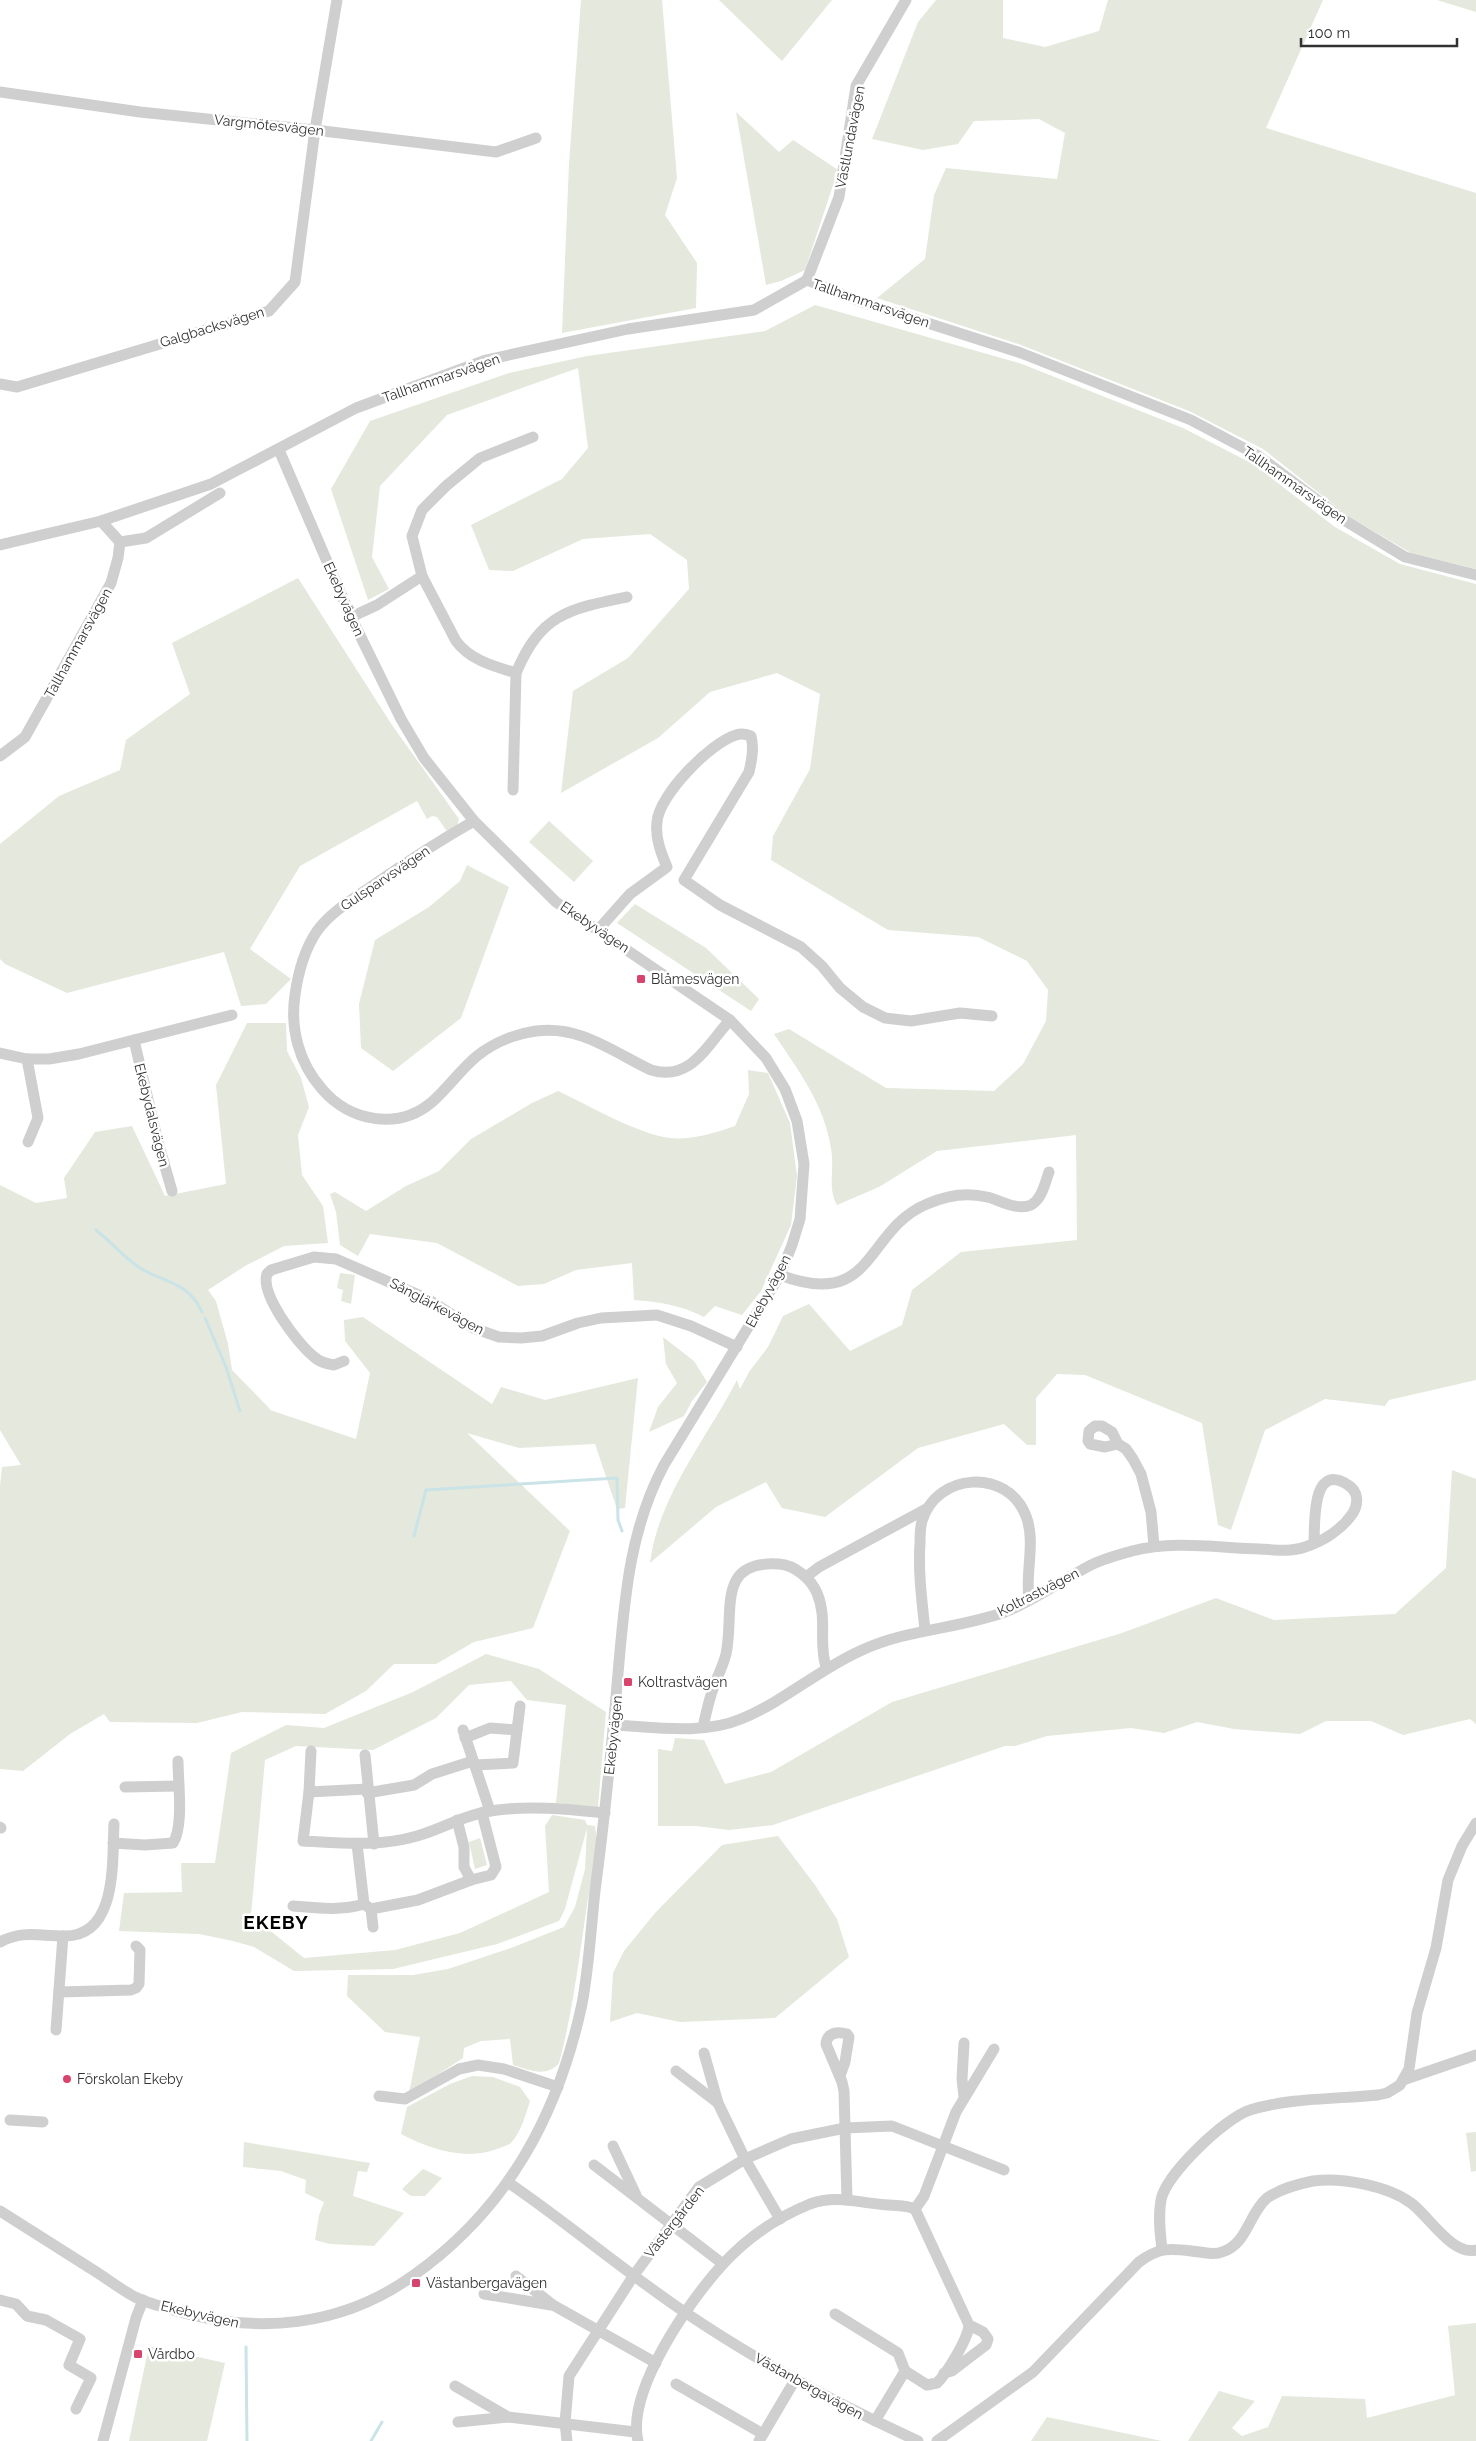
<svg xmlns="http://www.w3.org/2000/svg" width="1476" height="2441" viewBox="0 0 1476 2441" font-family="Raleway,sans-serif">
<rect width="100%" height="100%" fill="#fff"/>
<g fill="#e5e8dc">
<polygon points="581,0 662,0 677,178 665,215 697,263 696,308 562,333 569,164"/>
<polygon points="719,0 832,0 782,61"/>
<polygon points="936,0 1003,0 1003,38 1045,47 1099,31 1108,0 1323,0 1266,128 1476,193 1476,569 1411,553 1348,516 1263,449 1189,411 1021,345 877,298 925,259 934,195 946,168 1057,179 1065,133 1039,119 974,121 958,144 923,150 872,139 918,22"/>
<polygon points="1437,0 1476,0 1476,12"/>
<polygon points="736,112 779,152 793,140 838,170 805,270 781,281 766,285"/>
<path d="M815 305 1022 364 1183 428 1253 464 1335 527 1400 564 1476 584V1380L1389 1400 1385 1406 1325 1399 1265 1430 1231 1530 1218 1525 1202 1423 1085 1375 1057 1374 1036 1398V1445H1027L1004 1424 918 1448 825 1517 782 1508 766 1482 716 1507 650 1563C658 1497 707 1438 737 1380L740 1389 749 1372 768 1347 783 1316 809 1304 850 1351 902 1325 912 1290 961 1252 1077 1240 1076 1135 937 1151 879 1187 837 1205C827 1187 835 1168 831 1149 825 1105 798 1070 774 1034L789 1029 886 1088 994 1091 1023 1064 1046 1021 1048 990 1027 961 978 937 888 930 771 860 773 836 810 769 820 694 777 673 710 692 658 738 561 793 573 691 628 658 689 589 687 560 650 534 583 539 513 571 489 570 471 525 562 479 588 448 578 368 447 415 380 486 372 557 389 589 368 600 331 489 370 421 509 373 587 356 765 331Z"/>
<polygon points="298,578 392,725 459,819 457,826 450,831 446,830 437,817 432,816 427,819 417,801 300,866 250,949 291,979 266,1004 241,1006 224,952 67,993 5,964 0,959 0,844 59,796 120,770 126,740 190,694 172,643"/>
<polygon points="549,821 593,861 574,882 529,842"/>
<polygon points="467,865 509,887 461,1018 393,1071 361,1048 359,1004 375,940 429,907 460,881"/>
<polygon points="635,904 706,948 759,999 751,1011 617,923"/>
<polygon points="247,1023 286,1023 287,1051 301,1078 309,1107 298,1135 302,1175 323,1206 328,1243 284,1246 245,1266 208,1290 216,1301 228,1344 232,1370 271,1410 264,1408 356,1439 370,1373 345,1341 344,1320 363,1317 492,1404 501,1387 545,1400 638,1378 625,1508 617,1509 595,1444 519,1448 467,1433 570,1531 533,1628 474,1642 436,1664 394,1664 366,1691 325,1714 242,1712 197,1723 110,1722 104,1714 70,1734 23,1771 0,1769 0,1486 2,1467 21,1465 0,1430 0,1185 36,1203 67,1198 64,1178 95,1132 132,1126 165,1196 226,1184 216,1085"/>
<path d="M748 1070 768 1073 790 1123 797 1176 791 1225 761 1291 742 1315 715 1306 704 1317C681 1305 659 1302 634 1300L632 1263 576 1270 544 1284 518 1286 437 1243 370 1234 358 1256 340 1245 336 1212 330 1194 335 1192 366 1211 406 1186 439 1171 471 1139 532 1103 558 1091C588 1105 639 1135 671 1138 689 1141 718 1132 735 1126L749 1094Z"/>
<polygon points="340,1273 355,1275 351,1304 341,1301 343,1290 337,1288"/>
<polygon points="663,1337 694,1361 707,1382 692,1401 684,1416 649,1432 658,1407 677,1383 666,1364"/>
<polygon points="1452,1470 1476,1479 1476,1724 1470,1719 1403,1735 1371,1721 1326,1721 1300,1734 1234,1729 1197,1722 1164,1733 1131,1728 1047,1736 1015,1746 1005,1746 773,1825 729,1830 696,1826 658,1826 658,1749 672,1751 675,1738 704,1740 725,1784 771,1772 892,1702 1122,1633 1216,1598 1274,1620 1395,1614 1446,1568"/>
<path d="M486 1654 539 1669 606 1712 598 1807 556 1803 566 1705 527 1700 511 1681 469 1685 436 1718 373 1750 296 1746 265 1760 251 1915 304 1958 395 1950 460 1933 549 1892 545 1826 552 1815 585 1820 587 1825 595 1826C599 1851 591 1880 587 1905 579 1958 573 2011 559 2063 547 2078 529 2070 513 2065L510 2039 481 2041 464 2048 463 2058 409 2093 420 2037 385 2032 347 1996 348 1975H413L448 1969 511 1948 564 1927 575 1907 585 1869 587 1828 565 1909 559 1921 497 1944 393 1969 294 1971 254 1947 233 1941 199 1934 119 1931 124 1893 182 1892 181 1863H215L231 1753 286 1725 324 1728 413 1692Z"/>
<polygon points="778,1836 815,1885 837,1919 849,1957 775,2018 680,2022 637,2013 610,2022 613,1973 624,1951 655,1913 722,1845"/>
<polygon points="480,1838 487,1865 475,1869 469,1842"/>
<path d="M472 2076 493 2077 520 2087 530 2101C526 2114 521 2132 511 2143 508 2146 501 2147 497 2149 465 2161 430 2149 401 2134L407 2107 450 2084Z"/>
<polygon points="1476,2132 1476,2171 1471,2172 1466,2133"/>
<polygon points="244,2142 370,2163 367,2172 358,2171 353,2196 404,2213 374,2246 330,2244 315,2240 319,2215 324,2202 305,2193 306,2180 281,2171 243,2167"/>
<polygon points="423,2169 442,2178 425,2196 411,2196 402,2189"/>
<polygon points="1476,2323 1476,2441 1188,2441 1219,2391 1255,2401 1232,2428 1242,2436 1268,2427 1282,2396 1365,2399 1367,2418 1455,2395 1448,2326"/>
<polygon points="149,2346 225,2363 207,2441 129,2441"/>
<polygon points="1047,2417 1162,2441 1031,2441"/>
</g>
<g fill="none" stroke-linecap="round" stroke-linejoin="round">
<g stroke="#cae3e7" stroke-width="3">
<path d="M96 1230C111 1242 125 1258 140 1268 164 1283 188 1281 202 1312"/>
<polyline points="205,1318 226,1367 240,1411"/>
<polyline points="414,1536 426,1490 617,1478 618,1520 622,1531"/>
<polyline points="246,2347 247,2441"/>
<polyline points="371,2441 382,2422"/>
</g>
<g stroke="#cfcfcf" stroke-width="11">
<polyline points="0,92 140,112 315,130 496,152 536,138"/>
<polyline points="807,280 859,301 1021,353 1191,420 1257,455 1344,520 1405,557 1476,575"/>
<polyline points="807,280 839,197 856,86 906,0"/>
<polyline points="0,384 17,387 269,311 295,282 315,130 337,0"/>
<polyline points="120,542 146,538 220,493"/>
<polyline points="0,545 101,521 211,484 356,408 486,360 628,329 754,310 807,280"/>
<path d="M422 576 456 641C470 660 493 666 516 673 541 614 568 609 627 597"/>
<polyline points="351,617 377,605 422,576 412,536 422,510 446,486 480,458 533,437"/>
<polyline points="0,756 25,737 111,583 118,558 120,542 101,521"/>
<polyline points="513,790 516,673"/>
<path d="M474 821C439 841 405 863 372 886 353 899 331 912 317 931 305 949 298 973 295 995 290 1029 299 1063 322 1089 349 1121 398 1131 432 1102 448 1088 461 1069 477 1056 493 1043 515 1034 536 1031 580 1025 613 1052 651 1070 691 1082 707 1045 730 1020"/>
<path d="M598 930 630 894 667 867C661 853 655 838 657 822 659 795 710 743 736 735 741 733 746 734 751 736 754 748 752 759 749 772L684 880 720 905 801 947 822 966 840 988 863 1007 885 1018 911 1021 960 1013 992 1016"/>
<polyline points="134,1040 158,1142 172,1191"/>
<polyline points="0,1053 27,1059 49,1059 79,1054 232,1015"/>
<polyline points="27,1059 38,1118 28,1142"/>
<path d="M780 1275C876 1311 864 1230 927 1204 945 1196 967 1192 987 1197 1000 1200 1017 1211 1031 1205 1042 1199 1045 1183 1049 1172"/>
<path d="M344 1361 334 1365C327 1364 318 1361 313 1356 297 1343 260 1294 267 1274L271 1270 314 1257 336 1259 428 1299 473 1328 499 1337 521 1338 542 1336 578 1323 601 1318 657 1315 691 1326 737 1347"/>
<polyline points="1118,1444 1105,1447 1090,1444 1088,1441 1089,1431 1095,1426 1102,1426 1112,1432 1118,1444 1126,1449 1133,1459 1141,1474 1151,1512 1154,1546"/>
<polyline points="806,1577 819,1567 926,1509"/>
<path d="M925 1630C922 1601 918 1573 920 1543 920 1536 920 1528 922 1521 936 1473 1007 1467 1026 1516 1036 1542 1025 1573 1029 1599"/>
<path d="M614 1725C654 1727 703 1735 741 1719 783 1702 818 1670 860 1651 906 1629 958 1629 1005 1612 1035 1600 1061 1581 1089 1566 1102 1559 1118 1555 1132 1551 1174 1540 1218 1548 1260 1549 1274 1550 1291 1552 1305 1547 1324 1541 1342 1529 1353 1513 1359 1503 1358 1491 1348 1485 1311 1461 1315 1524 1314 1543"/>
<path d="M703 1727C706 1713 709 1699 714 1686 718 1675 723 1666 726 1654 735 1612 715 1560 779 1564 795 1565 811 1579 817 1593 828 1619 818 1642 826 1667"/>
<polyline points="463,1730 490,1811"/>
<polyline points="465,1738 490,1728 517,1730"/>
<path d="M311 1751 309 1792 303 1841C342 1843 380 1847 417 1836 442 1829 464 1815 490 1811 528 1805 567 1809 605 1813"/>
<polyline points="365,1755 374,1844"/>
<polyline points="475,1765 513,1763 520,1706"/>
<polyline points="125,1787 178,1786"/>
<polyline points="309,1792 367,1789"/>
<polyline points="367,1793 414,1785 432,1774 473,1761"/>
<polyline points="457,1820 464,1847 464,1867 471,1880 491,1875 496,1867 482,1813"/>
<polyline points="0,1827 1,1828"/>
<path d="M113 1843 145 1845 173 1843C184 1826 178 1782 178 1761"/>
<polyline points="357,1844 364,1904 371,1909 373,1927"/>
<path d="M293 1906C317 1908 341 1911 364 1904"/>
<polyline points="371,1909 418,1900 471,1880"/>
<path d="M0 1942C23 1930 39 1936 64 1936 118 1937 112 1861 114 1824"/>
<polyline points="59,1992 131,1990 136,1988 139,1984 140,1950 136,1946"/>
<polyline points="56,2030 63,1936"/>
<polyline points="704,2053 718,2103"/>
<polyline points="676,2071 718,2103 745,2159 780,2219"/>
<path d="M840 2076 845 2062 849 2037 847 2034C837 2031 827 2033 826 2044L842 2082 844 2091 847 2200"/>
<polyline points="1403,2080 1476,2055"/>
<polyline points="379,2096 405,2099 459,2069 478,2065 504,2069 558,2087"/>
<polyline points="964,2097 962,2079 964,2043"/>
<polyline points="10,2120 43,2122"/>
<polyline points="613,2146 636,2195"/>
<polyline points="594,2165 723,2264"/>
<path d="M509 2183C569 2224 625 2272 686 2313 760 2363 837 2404 918 2441"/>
<path d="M0 2211C30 2230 60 2249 90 2268 105 2277 120 2289 135 2297 147 2303 160 2306 173 2310 257 2335 342 2327 414 2275 508 2208 558 2115 582 2004 589 1967 591 1928 595 1891 604 1823 611 1754 617 1685 624 1609 627 1534 664 1465L780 1275 792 1245 800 1219 804 1164 797 1121 785 1089 766 1058 730 1020 556 902 474 821 424 758 401 719 351 617 279 450"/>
<path d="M1162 2249C1160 2233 1158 2216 1161 2200 1166 2174 1225 2118 1250 2110 1288 2098 1337 2099 1378 2095L1387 2093 1400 2085 1409 2069 1417 2013 1436 1948 1448 1880 1462 1846 1476 1823"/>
<polyline points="516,2276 553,2305 656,2363"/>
<polyline points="484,2294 551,2305"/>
<polyline points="0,2300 16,2304 27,2316 46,2320 80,2339 69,2365 91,2378 76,2409"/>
<polyline points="835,2314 898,2353 905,2371 875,2421"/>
<path d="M905 2371 927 2385 937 2383C947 2373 968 2339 969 2325"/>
<polyline points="944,2373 952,2371 986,2345 988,2339 983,2332 969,2325 915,2209 924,2196 956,2112 994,2049"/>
<polyline points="676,2384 763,2434"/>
<polyline points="455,2386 508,2417 635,2432"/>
<polyline points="458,2422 508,2417"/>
<polyline points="103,2441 136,2318 143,2300"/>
<polyline points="567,2441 565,2423 569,2376 634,2275 699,2187 745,2159 791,2139 845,2128 892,2126 1004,2170"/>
<path d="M638 2441C626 2391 690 2300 723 2264 747 2238 778 2217 810 2204 837 2194 863 2204 889 2205 899 2206 906 2205 915 2209"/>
<polyline points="759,2441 795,2380"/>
<path d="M937 2441 1033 2372 1139 2262C1162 2245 1173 2249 1200 2252 1207 2253 1215 2255 1222 2252 1247 2245 1249 2213 1267 2198 1280 2189 1298 2184 1313 2181 1342 2177 1388 2186 1411 2203 1428 2215 1452 2256 1476 2250"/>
</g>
</g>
<g fill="#d9446f" stroke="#fff" stroke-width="2">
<rect x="636" y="974" width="10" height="10" rx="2.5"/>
<rect x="623" y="1677" width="10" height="10" rx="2.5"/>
<circle cx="67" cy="2079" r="5"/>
<rect x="411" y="2278" width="10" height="10" rx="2.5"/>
<rect x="133" y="2349" width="10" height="10" rx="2.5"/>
</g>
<g text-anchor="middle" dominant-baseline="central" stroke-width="5" stroke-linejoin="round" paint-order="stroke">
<g font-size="14" fill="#323232" stroke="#fff">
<text transform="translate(269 125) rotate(6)">Vargmötesvägen</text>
<text transform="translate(850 137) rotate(-79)">Västlundavägen</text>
<text transform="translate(871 303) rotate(19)">Tallhammarsvägen</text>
<text transform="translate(212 327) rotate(-17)">Galgbacksvägen</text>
<text transform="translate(441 378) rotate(-19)">Tallhammarsvägen</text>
<text transform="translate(1295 485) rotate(35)">Tallhammarsvägen</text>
<text transform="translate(344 599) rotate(66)">Ekebyvägen</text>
<text transform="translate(78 643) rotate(-61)">Tallhammarsvägen</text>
<text transform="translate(385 878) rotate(-34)">Gulsparvsvägen</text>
<text transform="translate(595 927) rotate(34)">Ekebyvägen</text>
<text transform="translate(152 1115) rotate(76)">Ekebydalsvägen</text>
<text transform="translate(768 1291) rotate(-62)">Ekebyvägen</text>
<text transform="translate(437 1306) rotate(28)">Sånglärkevägen</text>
<text transform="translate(1038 1592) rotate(-27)">Koltrastvägen</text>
<text transform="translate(613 1735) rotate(-84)">Ekebyvägen</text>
<text transform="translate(674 2222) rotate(-52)">Västergården</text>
<text transform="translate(200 2314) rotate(13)">Ekebyvägen</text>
<text transform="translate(809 2386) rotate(29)">Västanbergavägen</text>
</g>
<g font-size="14" fill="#323232" stroke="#fff" text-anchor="start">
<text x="651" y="979">Blåmesvägen</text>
<text x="638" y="1682">Koltrastvägen</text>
<text x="77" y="2079">Förskolan Ekeby</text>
<text x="426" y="2283">Västanbergavägen</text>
<text x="148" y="2354">Vårdbo</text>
</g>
<g font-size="19" font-weight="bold" letter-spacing="1" fill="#000" stroke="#fff">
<text x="276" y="1922">EKEBY</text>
</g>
</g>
<path d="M1301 38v8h156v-8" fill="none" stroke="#323232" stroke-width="2.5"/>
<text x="1308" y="38" font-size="15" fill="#323232" stroke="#ffffff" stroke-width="4" paint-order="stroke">100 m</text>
</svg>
